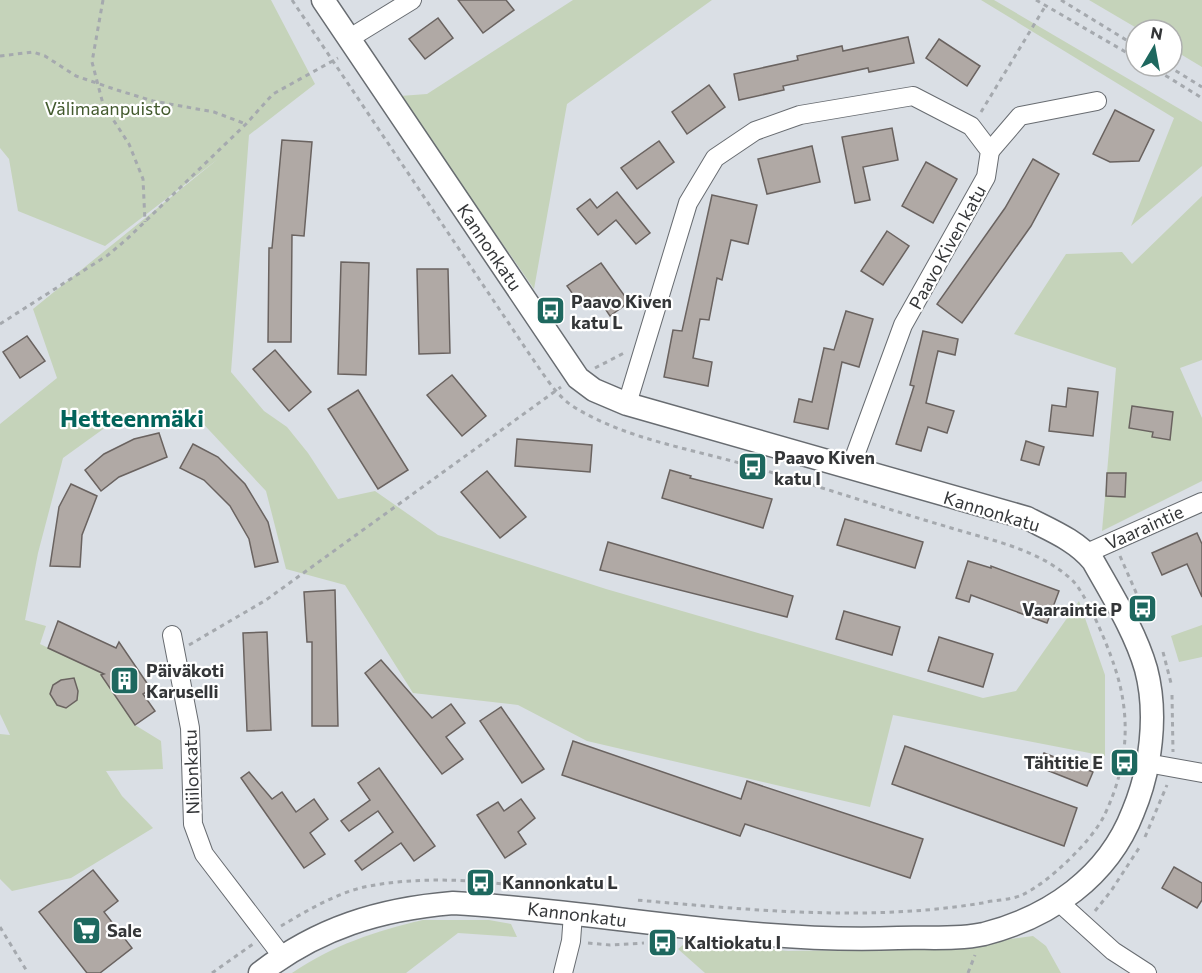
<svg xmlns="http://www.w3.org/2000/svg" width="1202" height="973" viewBox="0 0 1202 973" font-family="Commissioner,sans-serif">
<rect width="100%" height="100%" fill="#dadfe5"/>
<g fill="#c5d3ba">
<polygon points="0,0 271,0 315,84 249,135 231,372 264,411 287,427 308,453 338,499 375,491 438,535 606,589 983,698 1016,691 1079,601 1105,675 1105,756 893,715 870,807 587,741 518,705 413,693 345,585 286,569 266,491 195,415 124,414 63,458 38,553 25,620 46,626 40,644 100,672 135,725 161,741 163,769 106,771 122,796 153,828 71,878 12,891 0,879 0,734 10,735 0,714 0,424 57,378 33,309 218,159 105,246 18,211 9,159 0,148"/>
<polygon points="573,0 712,0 567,104 534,289 400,96 427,94"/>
<polygon points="981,0 994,0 1202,122 1202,166 1131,226 1174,118"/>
<polygon points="1089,0 1202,0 1202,67 1172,49 1172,30 1140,30"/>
<polygon points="1202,196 1202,360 1180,368 1202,418 1202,481 1102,531 1116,368 1014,334 1066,254 1122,252 1132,264"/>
<polygon points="1202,625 1202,657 1179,662 1171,636"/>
<path d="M423 920H489L511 924 517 937 458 933 406 973H292C333 945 376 931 423 920Z"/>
<polygon points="1033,936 1046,946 1061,973 705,973 678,949 688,941 788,951 977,948 994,941"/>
</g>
<g fill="#b0a9a5" stroke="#6a6360" stroke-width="1.5">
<polygon points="458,0 506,0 514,10 483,33"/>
<polygon points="438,18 453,38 425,59 409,39"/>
<polygon points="908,37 914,63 869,72 868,68 783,86 784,90 739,100 734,74 798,60 797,56 842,46 843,51"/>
<polygon points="939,39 980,66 967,86 926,58"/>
<polygon points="709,85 725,107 687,134 672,112"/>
<polygon points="1115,110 1154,130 1139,161 1110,162 1093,154"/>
<polygon points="892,128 898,160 863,167 870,200 855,203 842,137"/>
<polygon points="282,140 312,142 304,236 292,235 291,342 268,342 269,248 272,248"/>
<polygon points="659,141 674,162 637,189 621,168"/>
<polygon points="812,146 820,182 767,194 758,159"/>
<polygon points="1033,159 1059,174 1031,226 962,323 937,304 1005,208"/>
<polygon points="926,162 957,179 933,223 902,206"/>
<polygon points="617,192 650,233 636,244 616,220 598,235 577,209 590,199 597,208"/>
<polygon points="712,195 757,205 748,244 731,240 722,280 717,278 709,320 700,319 693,358 712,362 708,386 664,377 673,330 682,331"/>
<polygon points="887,231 909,246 883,285 861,271"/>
<polygon points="341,262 369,263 366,375 338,374"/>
<polygon points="601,263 629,302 610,316 598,298 583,308 567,286"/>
<polygon points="417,269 448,269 450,353 419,354"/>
<polygon points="846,311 873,319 859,367 842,362 828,429 794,422 799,399 812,402 824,348 834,350"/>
<polygon points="923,331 958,339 955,355 938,351 926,403 954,411 947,433 928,427 921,451 896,444 914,386 910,385"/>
<polygon points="27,336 45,361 20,378 3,352"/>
<polygon points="275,350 311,392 289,411 253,369"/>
<polygon points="452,375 486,416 462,436 427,395"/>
<polygon points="1068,388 1098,392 1093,436 1049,431 1052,405 1066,407"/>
<polygon points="358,390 408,470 378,489 328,409"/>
<polygon points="1132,406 1173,412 1170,440 1152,437 1153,432 1129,428"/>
<polygon points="159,433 167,457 119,477 101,491 85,470 104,454 134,439"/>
<polygon points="517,439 592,445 590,472 515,466"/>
<polygon points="1026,441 1044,447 1039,465 1021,460"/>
<polygon points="193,444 218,457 245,484 268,522 278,562 255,567 249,539 230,506 204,480 180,468"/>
<polygon points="670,470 691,476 690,478 772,499 763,528 662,498"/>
<polygon points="487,471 526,517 500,538 461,492"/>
<polygon points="1107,473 1126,473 1125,497 1106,496"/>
<polygon points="71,484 97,496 82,535 80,567 50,566 59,507"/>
<polygon points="845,519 923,542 915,568 837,545"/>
<polygon points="1197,533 1202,544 1202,597 1187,564 1162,575 1152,553"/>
<polygon points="608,542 793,596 787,617 600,570"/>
<polygon points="968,561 991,568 991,566 1059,591 1047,623 971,595 969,602 956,598"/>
<polygon points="335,590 338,726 312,726 312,642 307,642 304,592"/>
<polygon points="844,611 900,627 892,655 836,639"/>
<polygon points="58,621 116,648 119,642 151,689 143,694 155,711 135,725 101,675 104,674 48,648"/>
<polygon points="267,632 271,730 247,731 243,633"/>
<polygon points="939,637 993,654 983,687 928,671"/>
<polygon points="381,660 432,718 451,704 465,723 446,737 463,759 442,774 365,673"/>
<polygon points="74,678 78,691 77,700 66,708 57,705 50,694 53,685 61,680"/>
<polygon points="501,707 544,769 522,783 480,721"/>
<polygon points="573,741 741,799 747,781 923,839 910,878 745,824 740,836 562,775"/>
<polygon points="905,746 1077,808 1064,846 892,784"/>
<polygon points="1044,753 1093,772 1087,786 1039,767"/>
<polygon points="379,768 435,846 414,861 401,843 362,870 355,861 393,832 378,811 349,831 341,821 370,800 358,783"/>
<polygon points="249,772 272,799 282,792 296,812 314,799 328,819 310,833 325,854 304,868 241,778"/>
<polygon points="521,799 535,818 518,832 526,844 505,858 477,815 498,802 504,811"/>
<polygon points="1174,867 1202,883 1202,900 1197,908 1162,888"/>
<polygon points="93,870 118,901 104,912 132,948 100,973 87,973 39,912"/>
</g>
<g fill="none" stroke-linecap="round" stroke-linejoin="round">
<defs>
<g id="minor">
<polyline points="350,38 412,0"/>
<polyline points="990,151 1020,116 1097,101"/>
<polyline points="627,404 688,203 715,158 755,131 800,115 913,96 971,126 990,151 986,177 903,325 850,469"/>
<polyline points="1087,553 1202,502"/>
<polyline points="172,635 190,728 193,824 204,854 282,956"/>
<polyline points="1147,763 1202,773"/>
<polyline points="1060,903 1113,951 1147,973"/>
<polyline points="563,973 571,941 573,914"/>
</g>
<path id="tertiary" d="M260 973C318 928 380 909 453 903 602 911 749 944 898 938 925 937 958 940 984 934 1050 917 1108 877 1133 812 1151 769 1158 714 1146 669 1135 631 1112 595 1093 561 1076 540 1050 530 1027 518L627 404 594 390 578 378 323 0"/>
</defs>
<use href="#minor" stroke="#686c71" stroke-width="20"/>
<use href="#tertiary" stroke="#686c71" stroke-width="25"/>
<g stroke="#a5a9ae" stroke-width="3" stroke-dasharray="4.5 4.5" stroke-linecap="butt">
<polyline points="103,0 92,62 103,104 129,144 143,179 145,222"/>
<path d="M292 0 530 355C543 373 555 395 574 407 627 440 694 449 753 467 819 486 883 508 948 527 990 540 1039 549 1072 580 1086 593 1108 646 1114 665 1132 717 1128 766 1104 816 1091 842 1048 883 1022 895 1011 900 994 900 982 903 869 922 750 910 636 900"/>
<polyline points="1036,0 1136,58"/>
<polyline points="1061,0 1136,46"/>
<polyline points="0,56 33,52 45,56 76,76 117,90 153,101 214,112 246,124"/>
<polyline points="1150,66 1202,98"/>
<polyline points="1168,66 1202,87"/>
<polyline points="981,112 1046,5"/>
<polyline points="0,324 108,255 127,239 246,124 273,94 338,58"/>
<polyline points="595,368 624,353"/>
<polyline points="1120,556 1138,597"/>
<polyline points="189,645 266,600 561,387"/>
<polyline points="1163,652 1171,683"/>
<polyline points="1172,695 1173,752"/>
<polyline points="1145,837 1167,785"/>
<polyline points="1095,911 1111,891 1141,845"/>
<path d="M281 926C308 910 338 892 369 886 429 875 490 881 549 890"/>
<polyline points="0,927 28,973"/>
<polyline points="588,943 610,945 644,943"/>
<polyline points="212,973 253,944"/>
<polyline points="968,973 975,955"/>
</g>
<use href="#minor" stroke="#fff" stroke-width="18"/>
<use href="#tertiary" stroke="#fff" stroke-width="22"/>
</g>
<defs>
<symbol id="bus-square" viewBox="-11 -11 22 22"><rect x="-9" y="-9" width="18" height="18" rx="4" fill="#1e685f" stroke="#fff"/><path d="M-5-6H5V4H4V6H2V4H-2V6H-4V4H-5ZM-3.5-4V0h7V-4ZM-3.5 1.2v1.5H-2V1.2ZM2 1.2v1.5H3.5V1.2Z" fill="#fff"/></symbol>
<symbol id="building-square" viewBox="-11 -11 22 22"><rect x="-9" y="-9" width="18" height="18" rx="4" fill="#1e685f" stroke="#fff"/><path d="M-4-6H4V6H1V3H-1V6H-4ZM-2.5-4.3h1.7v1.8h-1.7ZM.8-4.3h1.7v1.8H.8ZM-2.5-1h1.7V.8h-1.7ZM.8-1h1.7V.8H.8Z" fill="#fff"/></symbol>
<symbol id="supermarket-square" viewBox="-11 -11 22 22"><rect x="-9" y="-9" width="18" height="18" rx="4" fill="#1e685f" stroke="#fff"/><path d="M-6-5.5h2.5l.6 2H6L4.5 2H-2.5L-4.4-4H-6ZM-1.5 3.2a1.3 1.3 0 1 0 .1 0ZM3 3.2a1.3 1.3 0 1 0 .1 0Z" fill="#fff"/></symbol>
</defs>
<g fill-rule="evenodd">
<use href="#bus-square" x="534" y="294" width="33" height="33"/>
<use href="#bus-square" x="736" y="450" width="33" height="33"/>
<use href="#bus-square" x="1126" y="592" width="33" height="33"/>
<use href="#building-square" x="108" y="664" width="33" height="33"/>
<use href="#bus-square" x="1108" y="746" width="33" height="33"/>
<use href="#bus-square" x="464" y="866" width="33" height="33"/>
<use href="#supermarket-square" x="70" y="914" width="33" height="33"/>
<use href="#bus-square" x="646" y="926" width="33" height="33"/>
</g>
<g text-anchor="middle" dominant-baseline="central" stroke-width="4.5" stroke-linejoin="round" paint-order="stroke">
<g font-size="18" fill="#435a2e" stroke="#fff">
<text x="108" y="108">Välimaanpuisto</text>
</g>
<g font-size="18" fill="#343638" stroke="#fff">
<text transform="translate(490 247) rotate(56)">Kannonkatu</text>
<text transform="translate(947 247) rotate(-61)">Paavo Kiven katu</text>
<text transform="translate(992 511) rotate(17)">Kannonkatu</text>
<text transform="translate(1144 527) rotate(-24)">Vaaraintie</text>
<text transform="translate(191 772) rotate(-92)">Niilonkatu</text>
<text transform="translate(577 914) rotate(7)">Kannonkatu</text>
</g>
<g font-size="18" font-weight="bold" fill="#343638" stroke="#fff" text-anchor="start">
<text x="571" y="301">Paavo Kiven<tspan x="571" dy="21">katu L</tspan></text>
<text x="774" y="457">Paavo Kiven<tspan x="774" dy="21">katu I</tspan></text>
<text x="1122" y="609" text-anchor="end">Vaaraintie P</text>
<text x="146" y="670">Päiväkoti<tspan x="146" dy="21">Karuselli</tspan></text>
<text x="1103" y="762" text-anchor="end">Tähtitie E</text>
<text x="502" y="882">Kannonkatu L</text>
<text x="107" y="930">Sale</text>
<text x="684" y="942">Kaltiokatu I</text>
</g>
<g font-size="24" font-weight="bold" fill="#02645b" stroke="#fff">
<text x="132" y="417">Hetteenmäki</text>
</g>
</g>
<g transform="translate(1154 48) rotate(10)"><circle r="28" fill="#ffffff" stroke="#aeafaf" stroke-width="1.5"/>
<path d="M0-4.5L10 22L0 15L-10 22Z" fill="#1e685f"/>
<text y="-9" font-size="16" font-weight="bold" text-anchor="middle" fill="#343638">N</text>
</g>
</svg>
